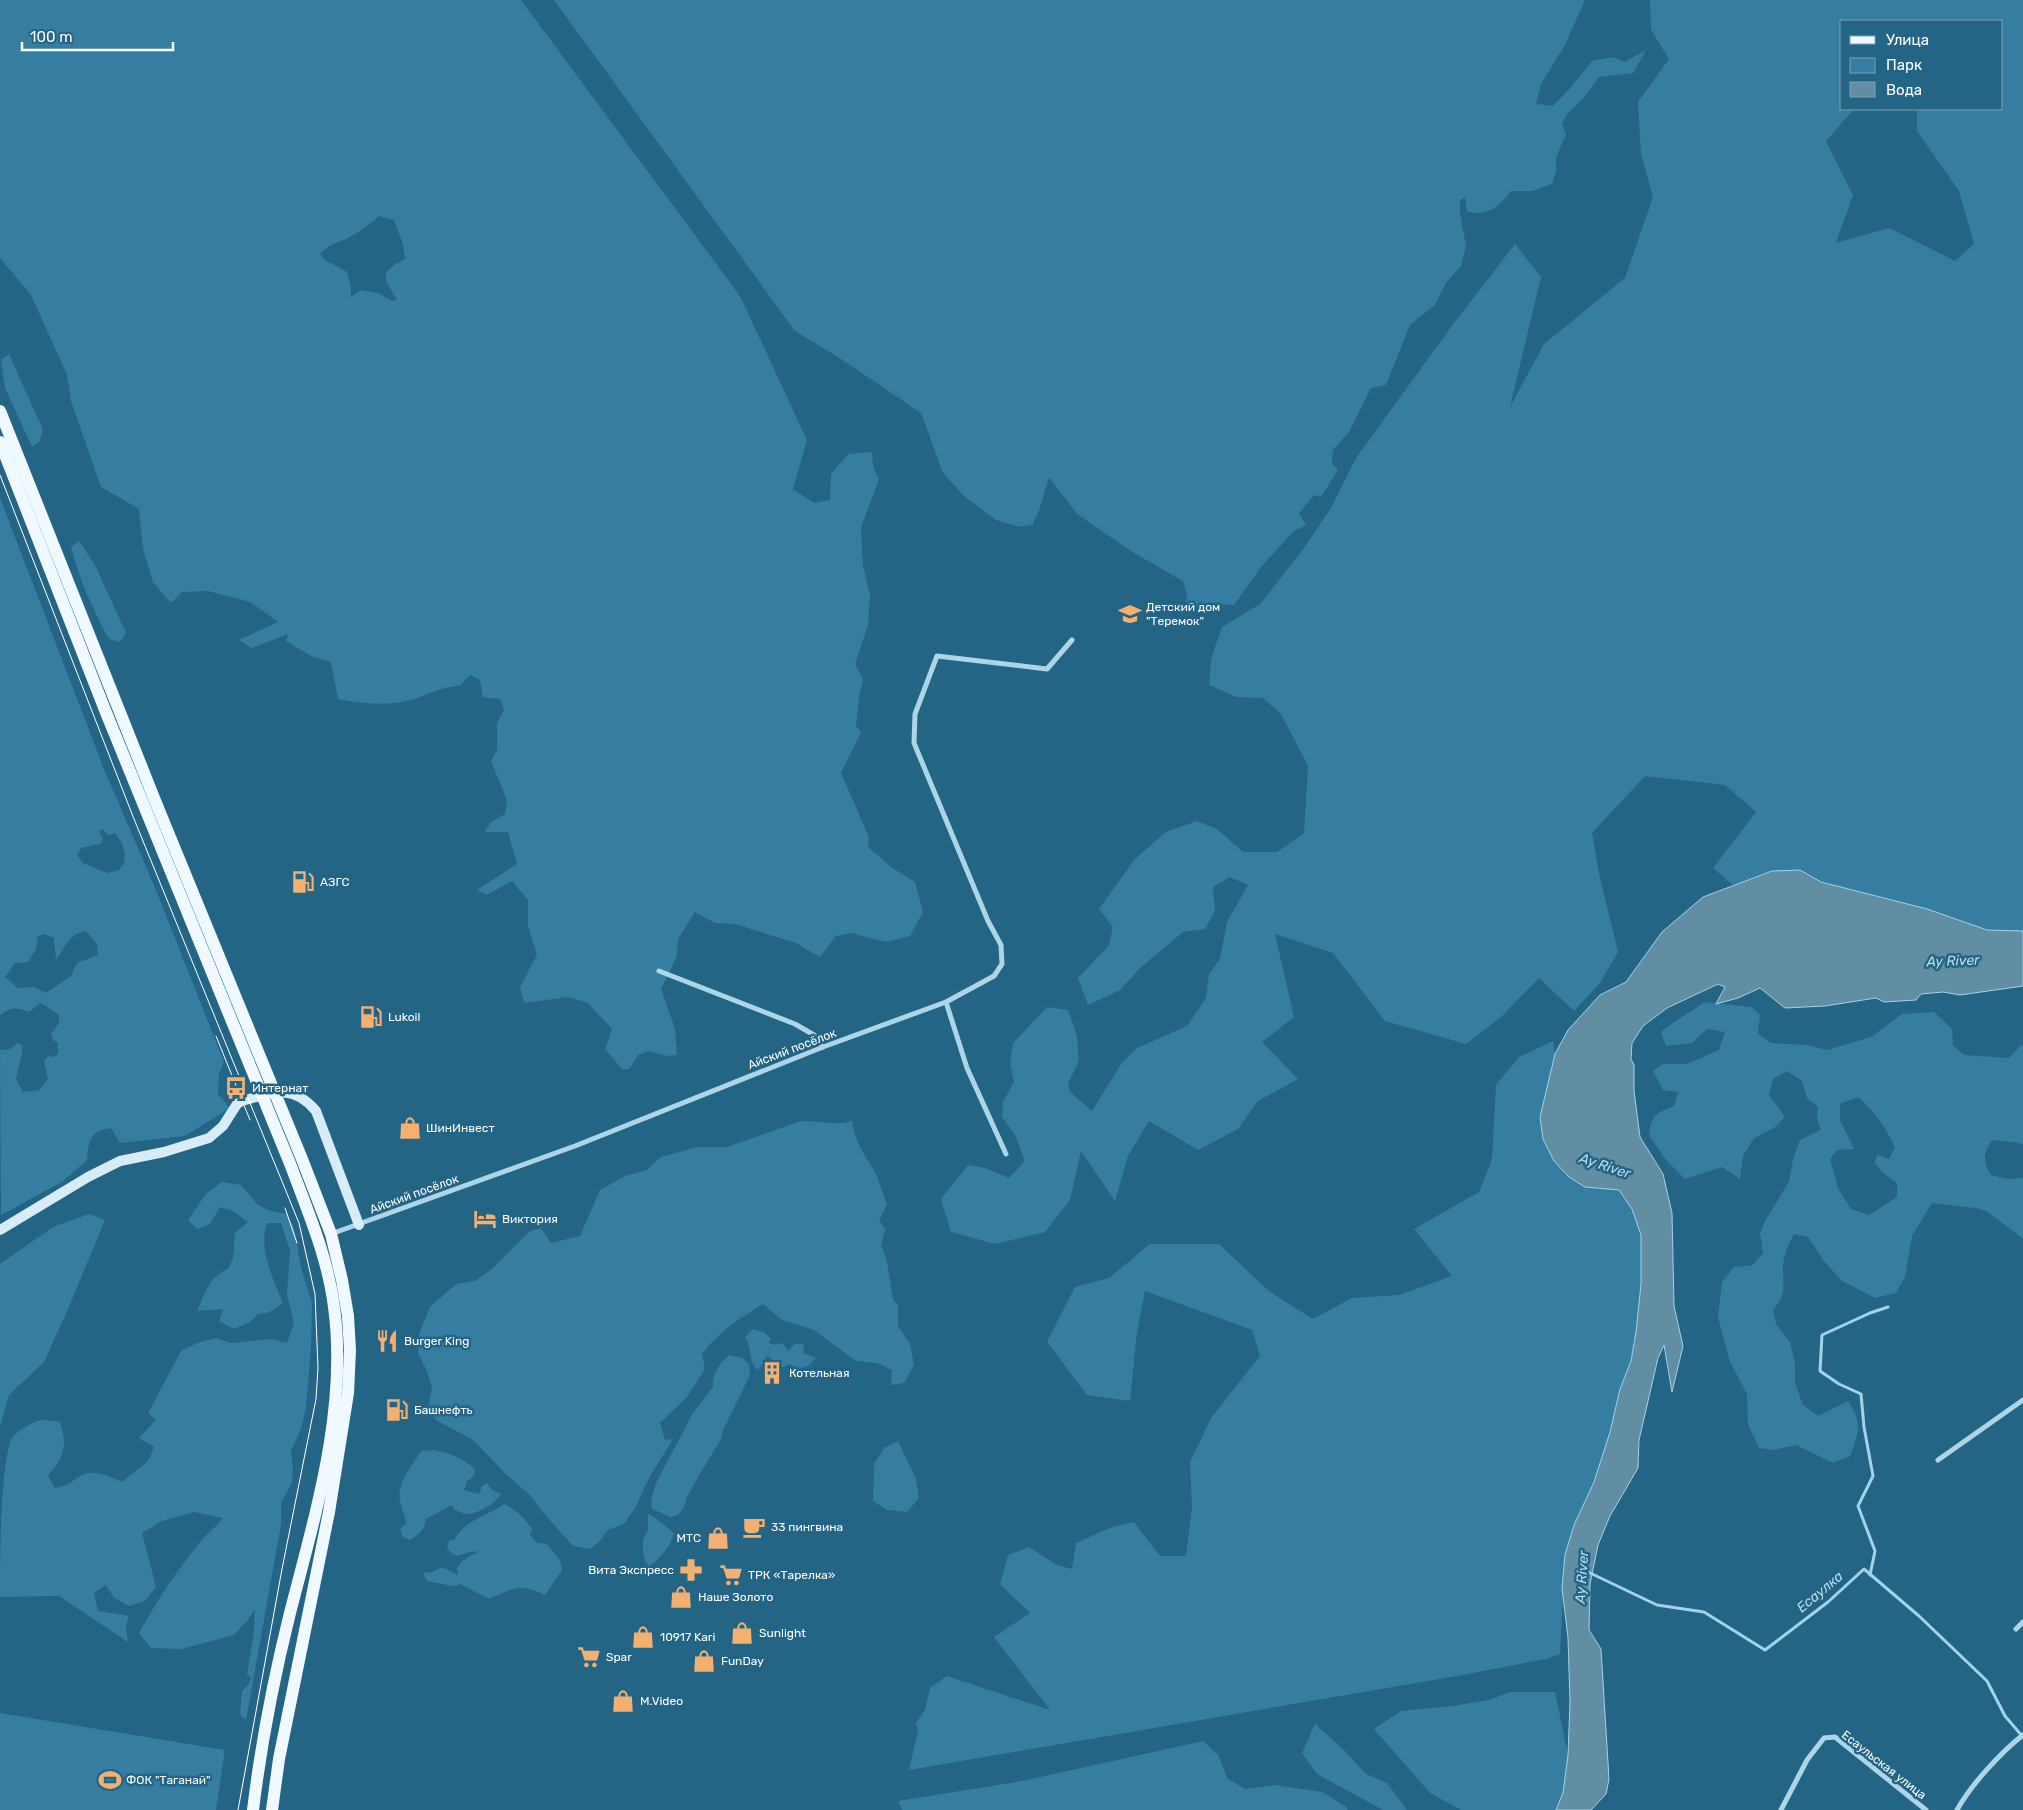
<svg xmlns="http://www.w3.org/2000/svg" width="2023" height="1810" viewBox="0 0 2023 1810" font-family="Rubik,sans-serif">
<rect width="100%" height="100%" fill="#246485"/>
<g fill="#357ea1" fill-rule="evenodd">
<path d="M0 0H521L740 296 807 440 793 489 814 503 830 500 831 474 848 454 872 452 873 466 879 479 861 528 863 565 870 596 868 625 855 664 863 679 859 697 856 726 861 733 841 773 869 837 868 847 891 867 915 882 923 912 910 936 886 942 851 933 836 936 820 957 796 943 735 924 715 923 695 912 678 939 677 956 661 989 675 1029 677 1055 665 1056 649 1051 638 1055 629 1069H622L605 1049 612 1029 588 1003 568 997 524 1003 520 987 537 955 528 926V900L512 881 487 895 477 890 517 864 508 832H485L490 823 505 814 507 800 491 761 497 750V723L504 710 500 699 483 697 480 680 470 675 460 686C443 686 428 695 411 700 388 706 361 704 338 699L331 662 311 656 286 641 288 634 252 648 239 640 278 622 250 602 208 591 182 592 171 603 153 582 143 549 139 509 101 487 71 401 67 375 31 295 0 258ZM379 216 394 220 403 244 405 259 394 265 386 273V281L397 300 392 301 378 293 361 290 351 297V289L347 272 325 260 320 254C328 245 336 243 346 239 358 233 369 225 379 216Z"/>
<path d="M554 0H1585L1565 45 1541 84 1536 104 1553 106 1571 87 1592 61 1613 57 1625 62 1646 50 1633 73 1599 77 1586 95 1567 115 1562 123 1566 134 1556 158V172L1552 184 1532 191H1511C1499 206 1487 218 1467 211L1465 197 1460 200V214L1466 246 1461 266 1446 283 1435 305 1410 325 1386 385 1371 388 1349 432 1333 450 1332 464 1338 470 1321 497 1314 495 1299 513 1306 525 1294 531 1261 567 1234 605 1220 604 1200 614 1185 610 1187 595 1183 581 1134 553 1077 514 1049 477 1039 511 1032 525 1020 527 996 520 964 496 943 473 921 413 838 357 795 331Z"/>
<path d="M1650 0H2023V931L1987 930 1927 909 1821 882 1800 870 1772 871 1733 885 1713 868 1756 812 1725 785 1645 776 1592 833 1600 878 1618 952 1600 983 1574 1011 1539 978 1502 1016 1466 1044 1385 1021 1333 953 1275 934 1294 1017 1262 1042 1298 1079 1258 1101 1238 1129 1198 1150 1149 1121 1128 1156 1115 1201 1081 1151 1070 1200 1045 1232 995 1244 951 1232 941 1199 968 1165 985 1168 1009 1178 1025 1161 1015 1135 1002 1117 1003 1102 1014 1082 1010 1063 1013 1043 1047 1007 1068 1010 1077 1036 1079 1061 1068 1083 1070 1092 1092 1111 1121 1064 1137 1048 1187 1026 1206 998 1209 974 1220 959 1227 922 1248 885 1230 877 1213 887 1215 911 1205 929 1183 932 1140 968 1120 990 1088 1005 1078 978 1109 945 1113 927 1099 909 1135 859 1166 832 1197 821 1217 829 1243 852H1277L1304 833 1308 766 1281 714 1263 698 1236 697 1209 685 1211 659 1222 627 1260 604 1304 548 1331 508 1356 458 1451 327 1515 244 1541 277 1510 407 1544 344 1625 278 1653 197 1641 154 1638 102 1669 59 1651 30ZM1842 21H2002V109H1917V131L1959 191 1974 244 1955 261 1889 228 1836 243 1853 195 1826 141 1854 109H1842Z"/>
<polygon points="9,354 43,430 39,442 32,447 5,388 1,360"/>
<path d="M0 498 104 769 156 890 224 1062 219 1074 218 1094 230 1108 185 1136 120 1143 111 1128C89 1131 89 1141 87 1160L62 1182 1 1215 0 1050 10 1049 17 1043 22 1045C23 1057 18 1067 16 1079L23 1092 39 1090 48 1079 44 1061 48 1056 53 1057 58 1054V1043L53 1040 51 1034 59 1023V1015L41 1003 29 1012C15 1007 13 1007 0 1015ZM103 829 108 835 115 833 122 843 125 854 124 864 119 870 107 873 83 863 77 855 81 848 100 844 103 839 99 831ZM86 931 97 944 98 955 77 963 71 976 46 993 34 987 18 988 5 977 15 963 28 962 36 949 38 936 45 934 54 938 56 960C65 947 70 933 86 931Z"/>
<path d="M79 541 95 565 126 633 120 642 109 639C93 610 79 579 71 547Z"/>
<path d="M1704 1002 1752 1007 1760 1015 1758 1034 1771 1043 1806 1045 1827 1050 1871 1037 1902 1014 1934 1012 1952 1029 1953 1045 1964 1055 2009 1058 2020 1046 2023 1045V1145L2020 1143 1992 1140C1984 1152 1982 1161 1991 1175L2008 1179 2023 1178V1239L1988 1212 1976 1208 1932 1203 1912 1236 1905 1277 1896 1293 1875 1298 1842 1281 1824 1261 1808 1237 1794 1234C1788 1245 1783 1257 1783 1269 1783 1289 1787 1293 1773 1310L1776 1324 1790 1342 1795 1363V1383L1803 1405 1818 1416 1848 1401C1863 1422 1859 1433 1850 1456L1833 1463 1796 1445 1774 1450 1759 1448 1748 1424 1747 1394 1730 1362 1718 1317 1722 1282 1734 1267 1753 1265 1763 1253 1760 1233 1765 1221 1789 1182 1793 1159 1800 1140 1821 1130 1817 1119 1818 1107 1807 1098 1802 1081 1787 1071 1773 1079 1769 1095 1785 1117 1774 1128 1754 1138 1743 1156 1740 1179 1722 1167 1685 1179 1666 1160 1649 1135C1652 1114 1655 1114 1674 1106L1678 1092 1663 1090 1653 1071 1663 1064H1687L1719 1050 1725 1032 1707 1029 1692 1043 1666 1046 1661 1032C1674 1020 1690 1014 1704 1002ZM1858 1097C1874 1111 1886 1128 1895 1147L1889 1159 1877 1155 1875 1163 1883 1173 1897 1183V1197L1869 1215 1851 1209 1838 1188 1830 1159 1837 1150 1854 1149 1840 1120V1104Z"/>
<polygon points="1553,1041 1555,1054 1540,1117 1585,1187 1619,1190 1632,1209 1641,1235 1641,1284 1636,1332 1631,1361 1620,1389 1610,1432 1594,1482 1574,1525 1565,1555 1560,1654 1546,1659 1463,1675 909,1770 918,1731 916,1723 925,1710 930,1688 947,1676 1050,1710 994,1637 1030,1613 1000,1584 1008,1555 1029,1547 1057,1565 1072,1569 1076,1543 1112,1527 1134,1522 1160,1556 1186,1556 1192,1507 1190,1462 1211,1418 1260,1356 1252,1330 1145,1291 1137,1332 1130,1401 1087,1395 1047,1342 1075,1287 1109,1278 1150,1244 1219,1244 1270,1292 1313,1319 1352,1298 1399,1295 1452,1276 1414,1229 1479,1192 1492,1159 1496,1085 1519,1057"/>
<path d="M801 1121C819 1121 835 1126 852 1121 855 1143 866 1156 876 1174 880 1183 883 1194 887 1204L879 1221 885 1229 881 1245 887 1261 893 1299 898 1306V1326L910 1344 914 1365 904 1383 891 1385 892 1370 877 1363 856 1361 814 1330 782 1320 763 1304C740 1318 718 1332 702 1354L705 1369 687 1397 660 1423 665 1440 673 1439 649 1478 635 1508 624 1524 608 1530 599 1542 590 1549 573 1546 540 1509 532 1497 506 1474 473 1440 436 1420 429 1406 432 1386 426 1369 418 1353 419 1334 430 1307 456 1284 475 1281 493 1268 530 1231 541 1228 551 1243 580 1236 600 1190 625 1176 647 1170 661 1157 697 1147H727Z"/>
<path d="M222 1182 241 1185 258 1205 271 1211 287 1214 294 1227 301 1268 312 1303 311 1348 306 1408 301 1429 291 1451 293 1467 292 1482 281 1503V1525L246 1720 240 1715 242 1691 249 1684 251 1677 247 1674 254 1631 255 1609 247 1621 234 1635 181 1649 151 1648 139 1633C156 1602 179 1567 202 1540 209 1532 217 1526 223 1518L194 1512 162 1521 142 1533 156 1587 145 1601 129 1606 114 1598 106 1585 94 1593 98 1611 129 1616 126 1625 128 1642 59 1596 0 1597C0 1564 0 1463 12 1438 17 1431 35 1420 44 1420 49 1420 55 1421 60 1422 68 1447 64 1456 48 1476L55 1488C70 1485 68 1484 80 1476 93 1468 110 1477 122 1482L148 1461 154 1447 139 1438 156 1420 148 1413 181 1351 197 1343 216 1338 231 1343 271 1339 287 1343 294 1323 287 1294 290 1251 281 1223H267C258 1249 273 1279 283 1303L268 1313 258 1314 250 1322 234 1329 219 1321 223 1309 197 1311C205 1294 209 1276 228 1269L233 1258 235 1233 248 1222 233 1211 220 1207 210 1224 197 1229 188 1220 205 1195Z"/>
<polygon points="89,1214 105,1220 68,1309 44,1362 9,1395 0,1427 0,1264 53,1227"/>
<path d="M753 1329 765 1333 771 1339 768 1343 776 1345 783 1343 788 1351 795 1344H804L803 1353 816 1358 808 1366 798 1369 789 1364 784 1367 775 1366 771 1358 767 1356 758 1370C748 1362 752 1347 745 1337Z"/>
<path d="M729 1355 742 1358 749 1364 750 1375 724 1428 720 1441 698 1477 687 1497 684 1507 678 1515 671 1517 652 1509 651 1500 656 1483 693 1413 713 1387C711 1375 720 1363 729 1355Z"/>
<polygon points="898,1441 916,1479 919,1498 907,1512 887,1510 873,1501 874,1464 884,1448"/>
<path d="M434 1450C450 1453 462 1458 475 1469L474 1476 467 1481 464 1490 479 1494 482 1486 487 1483 492 1490 501 1494C495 1504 478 1514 466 1514 462 1513 458 1511 454 1510L452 1505 426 1519C425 1529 419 1534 410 1540L403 1537 400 1528 406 1524C406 1515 401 1509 400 1501 396 1485 412 1465 421 1451Z"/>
<path d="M504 1504C517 1510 524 1518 532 1529L530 1535 537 1543 547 1544 560 1560 562 1570 545 1595C519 1583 514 1588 489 1599L460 1584 453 1586 427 1581 423 1573 432 1572 442 1567 458 1575 457 1568 462 1561 478 1552C463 1549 458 1564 447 1548L449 1541 454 1540C464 1520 488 1516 504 1504Z"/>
<path d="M648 1514 654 1517 674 1533C671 1545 660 1560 649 1566L645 1561 643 1550V1539L648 1530Z"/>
<polygon points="1510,1692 1555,1692 1568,1755 1563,1793 1556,1810 1461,1810 1430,1793 1374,1729 1401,1711 1452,1706 1489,1700"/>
<polygon points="0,1713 225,1750 216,1810 0,1810"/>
<polygon points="1315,1724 1344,1750 1366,1774 1387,1783 1407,1810 1383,1810 1317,1774 1302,1753"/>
<polygon points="1203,1741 1218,1755 1228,1779 1245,1789 1275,1785 1322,1792 1348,1808 1347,1810 902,1810 898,1801 1022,1781"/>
</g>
<polygon fill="#628ea4" stroke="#a2d3e9" points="1800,870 1821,882 1927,909 1987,930 2023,931 2023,986 1960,995 1943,992 1921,994 1916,1000 1884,1002 1876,998 1825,1006 1785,1008 1760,988 1738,998 1716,1004 1725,987 1718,984 1667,1008 1643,1026 1632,1043 1631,1059 1634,1065 1634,1091 1640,1137 1663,1174 1672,1213 1674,1306 1683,1346 1672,1392 1664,1345 1658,1358 1639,1440 1638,1468 1610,1516 1598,1545 1590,1584 1589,1630 1601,1649 1609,1779 1606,1794 1591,1810 1556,1810 1563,1793 1568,1755 1570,1702 1568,1638 1562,1588 1565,1555 1574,1525 1594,1482 1610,1432 1620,1389 1631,1361 1636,1332 1641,1284 1641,1235 1632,1209 1619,1190 1585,1187 1569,1177 1554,1161 1543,1139 1540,1117 1555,1054 1568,1030 1600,995 1626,982 1662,932 1703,897 1772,871"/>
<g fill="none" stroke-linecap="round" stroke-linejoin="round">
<g stroke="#a2d3e9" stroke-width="3">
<polyline points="1588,1572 1657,1605 1704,1612 1765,1650 1828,1602 1864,1569 1919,1616 1987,1681 2005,1716 2023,1737"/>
<polyline points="1870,1575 1875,1551 1858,1506 1873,1476 1864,1427 1861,1394 1839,1384 1820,1371 1822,1335 1870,1313 1888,1307"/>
</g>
<g stroke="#add5e8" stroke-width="5">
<polyline points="659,971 795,1024 814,1035 823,1047"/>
<polyline points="946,1002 967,1068 1006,1154"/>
<polyline points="331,1234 575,1146 823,1047 946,1002 994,976 1002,964 1001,945 988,921 914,743 915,714 937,656 1047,669 1072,640"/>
<polyline points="1938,1460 2023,1400"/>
<polyline points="2016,1629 2023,1622"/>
<polyline points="1781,1810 1807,1760 1824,1738 1835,1737 1926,1810"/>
<path d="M1957 1810C1970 1786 2001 1752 2023 1735"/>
</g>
<path stroke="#d8ecf7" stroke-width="10" d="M0 1230 88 1177 120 1161 164 1152 209 1138 223 1126 237 1104 242 1101C271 1093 293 1083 316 1111L359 1225"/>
<g stroke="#f0f9fe" stroke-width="12">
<polyline points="0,411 156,803 302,1159 331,1234 342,1280 348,1316 350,1350 348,1393 329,1512 279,1759 272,1810"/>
<path d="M0 442 107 715 291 1166C308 1212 328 1258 334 1307 348 1409 315 1515 290 1613 274 1677 261 1744 253 1810"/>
</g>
<g stroke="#fff" stroke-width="1">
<polyline points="0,475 134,819 299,1223 315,1294 318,1368 316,1399 282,1569 238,1810"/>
<polyline points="216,1036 250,1120"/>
<polyline points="285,1208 297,1243"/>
</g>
</g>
<defs>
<symbol id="school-bare" viewBox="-9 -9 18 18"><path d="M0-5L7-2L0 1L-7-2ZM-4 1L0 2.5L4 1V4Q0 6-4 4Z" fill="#f3b071" stroke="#246485" stroke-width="2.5" paint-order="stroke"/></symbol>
<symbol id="fuel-bare" viewBox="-9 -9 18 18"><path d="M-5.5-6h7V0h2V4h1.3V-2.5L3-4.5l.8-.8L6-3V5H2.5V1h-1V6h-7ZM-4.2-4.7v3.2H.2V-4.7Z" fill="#f3b071" stroke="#246485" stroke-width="2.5" paint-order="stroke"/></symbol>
<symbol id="bus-bare" viewBox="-9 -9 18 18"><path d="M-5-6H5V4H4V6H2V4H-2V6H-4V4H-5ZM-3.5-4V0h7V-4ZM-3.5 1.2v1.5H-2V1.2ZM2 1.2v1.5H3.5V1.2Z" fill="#f3b071" stroke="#246485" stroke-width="2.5" paint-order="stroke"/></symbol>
<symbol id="shop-bare" viewBox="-9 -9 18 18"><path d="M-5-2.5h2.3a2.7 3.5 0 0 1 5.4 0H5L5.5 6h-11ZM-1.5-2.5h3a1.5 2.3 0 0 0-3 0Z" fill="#f3b071" stroke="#246485" stroke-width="2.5" paint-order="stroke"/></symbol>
<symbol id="hotel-bare" viewBox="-9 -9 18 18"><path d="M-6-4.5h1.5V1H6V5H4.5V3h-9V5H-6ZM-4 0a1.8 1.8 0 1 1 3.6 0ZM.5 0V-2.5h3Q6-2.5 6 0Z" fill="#f3b071" stroke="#246485" stroke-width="2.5" paint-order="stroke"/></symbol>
<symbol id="restaurant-bare" viewBox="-9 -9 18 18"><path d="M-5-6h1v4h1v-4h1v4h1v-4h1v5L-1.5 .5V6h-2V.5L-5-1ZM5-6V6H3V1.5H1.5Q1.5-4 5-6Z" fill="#f3b071" stroke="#246485" stroke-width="2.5" paint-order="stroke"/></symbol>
<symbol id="building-bare" viewBox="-9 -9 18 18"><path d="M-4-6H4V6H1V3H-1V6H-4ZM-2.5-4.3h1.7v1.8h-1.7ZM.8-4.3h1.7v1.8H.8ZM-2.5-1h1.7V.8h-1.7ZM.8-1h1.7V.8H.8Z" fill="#f3b071" stroke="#246485" stroke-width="2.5" paint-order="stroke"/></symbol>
<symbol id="cafe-bare" viewBox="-9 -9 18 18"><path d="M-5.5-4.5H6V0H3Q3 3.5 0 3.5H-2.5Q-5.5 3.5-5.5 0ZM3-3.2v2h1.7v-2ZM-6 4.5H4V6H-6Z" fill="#f3b071" stroke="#246485" stroke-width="2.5" paint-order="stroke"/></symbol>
<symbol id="pharmacy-bare" viewBox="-9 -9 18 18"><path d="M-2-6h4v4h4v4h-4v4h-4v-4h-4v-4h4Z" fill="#f3b071" stroke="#246485" stroke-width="2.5" paint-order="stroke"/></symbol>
<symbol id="supermarket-bare" viewBox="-9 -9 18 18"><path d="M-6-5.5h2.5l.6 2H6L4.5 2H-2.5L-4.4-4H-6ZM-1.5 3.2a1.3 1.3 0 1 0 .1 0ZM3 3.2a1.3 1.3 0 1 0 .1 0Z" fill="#f3b071" stroke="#246485" stroke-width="2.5" paint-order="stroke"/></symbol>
<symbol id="stadium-bare" viewBox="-9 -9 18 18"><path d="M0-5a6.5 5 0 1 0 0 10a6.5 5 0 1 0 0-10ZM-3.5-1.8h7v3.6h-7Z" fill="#f3b071" stroke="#246485" stroke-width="2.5" paint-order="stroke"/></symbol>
</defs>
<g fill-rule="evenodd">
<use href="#school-bare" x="1114" y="598" width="32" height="32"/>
<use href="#fuel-bare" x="287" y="866" width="32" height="32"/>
<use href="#fuel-bare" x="355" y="1001" width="32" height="32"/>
<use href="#bus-bare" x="220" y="1072" width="32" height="32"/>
<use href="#shop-bare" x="394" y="1112" width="32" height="32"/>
<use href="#hotel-bare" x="469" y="1203" width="32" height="32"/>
<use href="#restaurant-bare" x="371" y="1325" width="32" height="32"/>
<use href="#building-bare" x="756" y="1357" width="32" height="32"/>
<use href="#fuel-bare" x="381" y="1394" width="32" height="32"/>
<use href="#cafe-bare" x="738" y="1511" width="32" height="32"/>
<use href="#shop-bare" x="702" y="1522" width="32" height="32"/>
<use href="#pharmacy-bare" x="675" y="1554" width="32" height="32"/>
<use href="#supermarket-bare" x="715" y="1559" width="32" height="32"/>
<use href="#shop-bare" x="665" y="1581" width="32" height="32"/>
<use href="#shop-bare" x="726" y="1617" width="32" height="32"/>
<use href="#shop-bare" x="627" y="1621" width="32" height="32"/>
<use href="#supermarket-bare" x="573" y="1641" width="32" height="32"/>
<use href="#shop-bare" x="688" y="1645" width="32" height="32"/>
<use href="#shop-bare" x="607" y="1685" width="32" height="32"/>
<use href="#stadium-bare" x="94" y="1764" width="32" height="32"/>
</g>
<g text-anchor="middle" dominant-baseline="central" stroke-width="5" stroke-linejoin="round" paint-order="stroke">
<g font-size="12" fill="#fff" stroke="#246485" text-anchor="start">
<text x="1146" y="607">Детский дом<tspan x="1146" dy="14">"Теремок"</tspan></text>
<text x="320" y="882">АЗГС</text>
<text x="388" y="1017">Lukoil</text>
<text x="252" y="1088">Интернат</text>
<text x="426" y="1128">ШинИнвест</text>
<text x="502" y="1219">Виктория</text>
<text x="404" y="1341">Burger King</text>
<text x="789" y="1373">Котельная</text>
<text x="414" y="1410">Башнефть</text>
<text x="771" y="1527">33 пингвина</text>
<text x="701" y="1538" text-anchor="end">МТС</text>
<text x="674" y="1570" text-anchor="end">Вита Экспресс</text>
<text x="748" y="1575">ТРК «Тарелка»</text>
<text x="698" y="1597">Наше Золото</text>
<text x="759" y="1633">Sunlight</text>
<text x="660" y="1637">10917 Kari</text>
<text x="606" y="1657">Spar</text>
<text x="721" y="1661">FunDay</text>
<text x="640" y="1701">M.Video</text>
<text x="126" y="1780">ФОК "Таганай"</text>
</g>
<g font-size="12" fill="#fff" stroke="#246485">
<text transform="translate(792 1049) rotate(-21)">Айский посёлок</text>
<text transform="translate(414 1194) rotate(-20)">Айский посёлок</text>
<text transform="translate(1884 1765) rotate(38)">Есаульская улица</text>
</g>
<g font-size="14" font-style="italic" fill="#b9def0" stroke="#246485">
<text transform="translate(1953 961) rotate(-2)">Ay River</text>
<text transform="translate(1605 1166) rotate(18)">Ay River</text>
<text transform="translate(1582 1577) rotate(-86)">Ay River</text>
<text transform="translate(1820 1592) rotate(-40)">Есаулка</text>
</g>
</g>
<rect x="1840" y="20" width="162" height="90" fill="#246485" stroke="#7ca2b6"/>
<rect x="1850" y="36" width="25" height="8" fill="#f0f9fe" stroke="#7ca2b6"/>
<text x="1886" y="45" font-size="15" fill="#ffffff">Улица</text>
<rect x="1850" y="58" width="25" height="15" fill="#357ea1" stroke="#7ca2b6"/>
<text x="1886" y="70" font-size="15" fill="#ffffff">Парк</text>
<rect x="1850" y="82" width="25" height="15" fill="#628ea4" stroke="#7ca2b6"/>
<text x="1886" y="95" font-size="15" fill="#ffffff">Вода</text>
<path d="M22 42v8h151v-8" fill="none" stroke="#ffffff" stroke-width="2.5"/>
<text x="30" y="42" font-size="15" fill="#ffffff" stroke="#246485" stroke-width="4" paint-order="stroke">100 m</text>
</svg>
